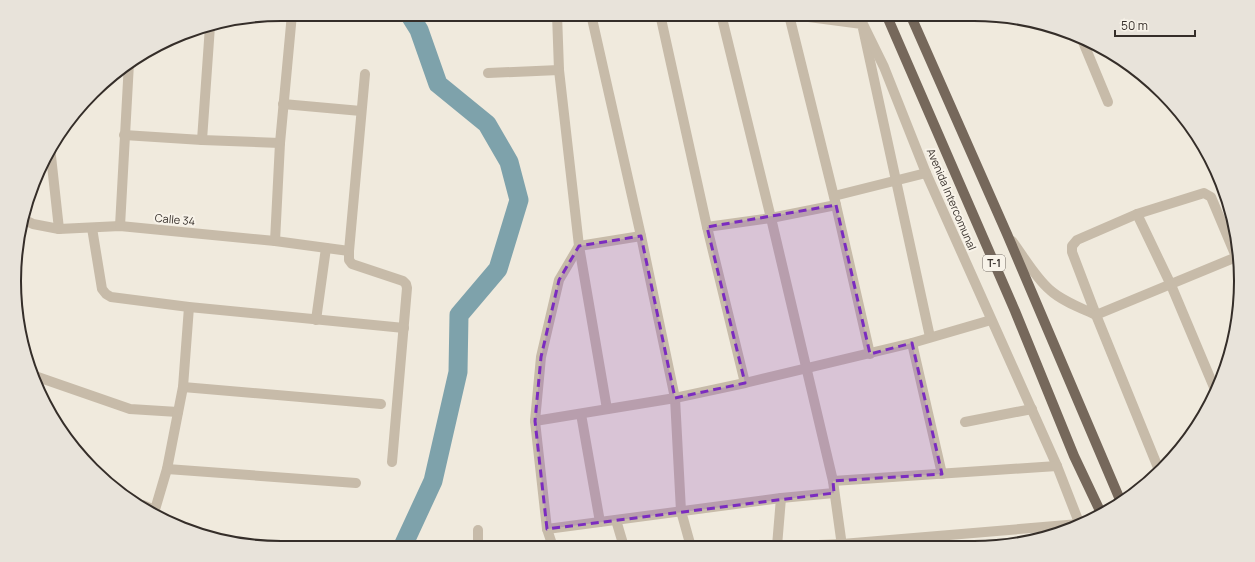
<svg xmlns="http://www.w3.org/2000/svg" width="1255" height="562" viewBox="0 0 1255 562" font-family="Manrope,sans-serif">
<rect width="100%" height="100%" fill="#f0eadd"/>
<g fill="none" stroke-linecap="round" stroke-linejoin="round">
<polyline stroke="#7ea2ab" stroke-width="19" points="402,548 433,481 458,372 459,315 498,269 519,200 509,162 487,124 438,84 419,30 409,14"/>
<g stroke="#c7bba9" stroke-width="10">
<polyline points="557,14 559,70 579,246 607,409"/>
<polyline points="591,14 641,236 675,398 681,511 691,547"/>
<polyline points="660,14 707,227 745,383"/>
<polyline points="721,14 771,218 833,481 842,546"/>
<polyline points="786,14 862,24 930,337"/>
<polyline points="858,14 884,67 926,173 1057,466 1080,525"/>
<polyline points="789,15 836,205 870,354"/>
<polyline points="1081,37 1108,102"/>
<polyline points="488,73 559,70"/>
<polyline points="283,104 361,111"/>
<polyline points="124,135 202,140 280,143"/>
<polyline points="202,140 210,26"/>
<polyline points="50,147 59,229"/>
<polyline points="834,196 926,173"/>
<polyline points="1137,214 1171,285 1216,392"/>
<polyline points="23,219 33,224 59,229 120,226 275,241 349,251 349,260 352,264 403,281 406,284 407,288 392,462"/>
<polyline points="120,226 129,63"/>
<polyline points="707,227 771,218 836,205"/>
<polyline points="92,228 102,289 106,294 111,297 189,307 404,328"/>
<polyline points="275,241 280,143 292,14"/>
<path d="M1012 241C1024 257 1035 277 1050 290 1062 301 1081 308 1096 315L1072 252V246L1077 240 1137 214 1204 193 1211 197 1240 266"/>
<polyline points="349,251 365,74"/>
<polyline points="316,320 326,248"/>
<polyline points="912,343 942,474"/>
<polyline points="32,375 130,409 178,412"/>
<polyline points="183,387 381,404"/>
<polyline points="581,414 600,522"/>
<polyline points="535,421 675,398 745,383 912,343 991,320"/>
<polyline points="965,422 1032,409"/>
<polyline points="167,469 356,483"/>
<polyline points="1159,470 1096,315 1239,256"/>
<polyline points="833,481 1057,466"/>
<polyline points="143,505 155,510"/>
<polyline points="154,513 167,469 183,387 189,307"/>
<polyline points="616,520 624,547"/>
<polyline points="547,529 781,498 834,493"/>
<polyline points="478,530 478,547"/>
<polyline points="777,546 781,498"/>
<polyline points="795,546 842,544 1079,524"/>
<polyline points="553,547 547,529 535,421 541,357 559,280 579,246 641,236"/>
</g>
<g stroke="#76685b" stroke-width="10">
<polyline points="886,14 1015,311 1074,456 1101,513"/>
<polyline points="910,14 1007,234 1121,502"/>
</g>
</g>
<path fill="#7b2cbf" fill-opacity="0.2" stroke="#7b2cbf" stroke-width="3" stroke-dasharray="8 5" stroke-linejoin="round" d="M836 205 870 354 912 343 942 474 833 481 834 493 547 529 535 421 541 357 559 280 579 246 641 236 675 398 745 383 707 227Z"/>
<g text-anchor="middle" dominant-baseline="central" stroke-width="4" stroke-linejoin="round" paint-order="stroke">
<rect fill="#f8f3e9" stroke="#706963" stroke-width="1" x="983" y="255" width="22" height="16" rx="3"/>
<g font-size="10" font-weight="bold" fill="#352e29">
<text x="994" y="263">T-1</text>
</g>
<g font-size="11" fill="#352e29" stroke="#f8f3e9">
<text transform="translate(952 199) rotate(67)">Avenida Intercomunal</text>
<text transform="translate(175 219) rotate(5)">Calle 34</text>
</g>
</g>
<path d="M0 0H1255V562H0ZM281 21H974A260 260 0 0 1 1234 281V281A260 260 0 0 1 974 541H281A260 260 0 0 1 21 281V281A260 260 0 0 1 281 21Z" fill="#e8e3da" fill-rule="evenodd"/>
<path fill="none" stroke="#352e29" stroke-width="2" d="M281 21H974A260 260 0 0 1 1234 281V281A260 260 0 0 1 974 541H281A260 260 0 0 1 21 281V281A260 260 0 0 1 281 21Z"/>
<path d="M1115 30v6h80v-6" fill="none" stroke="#352e29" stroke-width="2"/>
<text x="1121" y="30" font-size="12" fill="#352e29" stroke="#f8f3e9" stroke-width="3" paint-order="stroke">50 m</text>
</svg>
